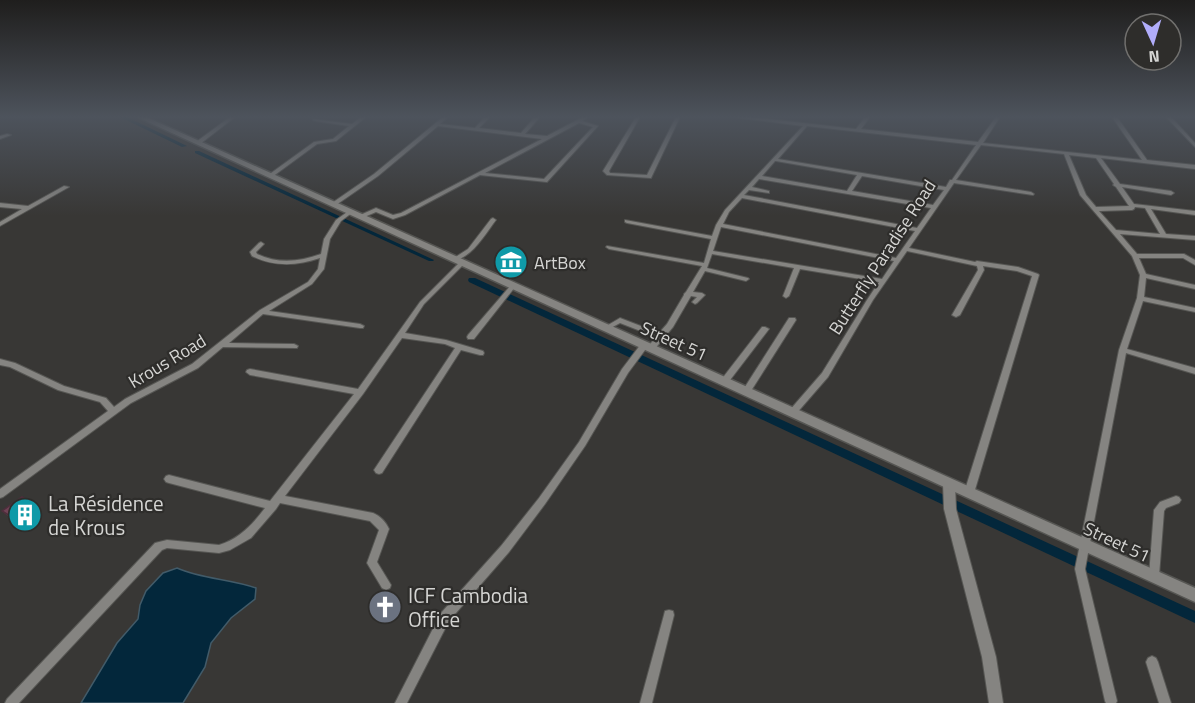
<svg xmlns="http://www.w3.org/2000/svg" width="1195" height="703" viewBox="0 0 1195 703" font-family="'Titillium Web',sans-serif">
<rect width="100%" height="100%" fill="#383735"/>
<path fill="#03273b" stroke="#425b69" stroke-width="1.5" d="M177 568C202 579 230 579 256 588L255 599 231 618 211 643 205 667 183 703H81L117 643 138 619 140 605 146 591 163 573Z"/>
<g fill="none" stroke-linecap="round" stroke-linejoin="round">
<g fill="#03273b" fill-rule="evenodd">
<polygon points="120,117 127,117 187,146 182,147"/>
<polygon points="195,151 199,151 434,260 433,261 429,261 195,153"/>
<polygon points="469,278 475,278 1195,611 1195,623 469,282 468,280"/>
</g>
<defs>
<g id="minor">
<polygon points="230,117 235,117 200,144 196,144 196,142"/>
<polygon points="361,117 366,117 336,141 317,144 272,177 267,176 314,142 333,139 349,126 315,121 313,120 313,119 352,124"/>
<path d="M443 117H448L440 124 475 128 485 117H490L479 128 521 133 535 117H540L525 134 547 136 583 117H589L582 121 598 126 547 182 480 175 405 215 393 219 376 212 362 218H358V216L376 208 393 215 401 213 542 139 438 126 378 176 336 205H332V203L374 174ZM579 123 593 127 544 179 485 173Z"/>
<polygon points="636,117 640,117 609,171 610,173 647,175 676,117 680,117 651,178 607,175 603,171"/>
<path d="M732 117H750L856 129 865 117H870L861 129 978 142 996 117H1000L983 143 1142 160 1112 117H1117L1147 160 1195 165V169L1101 158 1120 184 1171 191 1174 193 1171 195 1122 187 1134 204 1195 211V215L1151 209 1166 234 1195 236V240L1120 234 1137 254H1184L1195 260V265L1183 258H1139L1146 274 1195 285V289L1146 278 1144 297 1195 308V312L1143 301 1127 349 1195 368V374L1126 353 1085 569 1117 701 1116 703H1106L1105 701 1075 569 1119 350 1137 298 1140 275 1132 256 1080 195 1064 154 981 145 956 180 1031 192 1034 194 1033 195 954 183 909 248 975 262 977 261 1018 267 1038 274 1039 275 974 493 972 496 969 497 966 496 964 493 1032 276 1017 271 983 266 984 270 960 315 956 317 952 315 978 270 977 266 907 251 873 300 828 377 795 415H789L788 413 789 411 822 373 867 300 879 282 800 269 789 296 786 298 783 296 794 268 712 254 707 268 748 278 749 279 746 281 705 271 693 292 702 293 705 295 697 303 695 304 692 302 697 297 691 296 673 327 653 351H650L646 349 656 337 620 323 607 330 603 328 620 318 659 333 667 324 684 295V294L686 292 702 266 609 249 606 247 607 246 704 263 711 239 627 223 625 222V220L712 236 716 225 725 210 803 126ZM807 126 976 145 952 180H950L946 187 778 159ZM1069 155 1096 158 1114 184 1113 185 1116 187 1129 206 1096 207 1086 195ZM775 161H776L857 175 847 191 762 176ZM862 176 944 190 933 205 852 191ZM759 179 931 208 917 228 744 195 749 190 769 193V191L752 187ZM742 198 915 231 896 258 723 224 729 212ZM1135 207 1145 208 1160 234 1116 230 1099 211 1132 210 1134 209ZM721 227 894 261 882 279 713 251Z"/>
<polygon points="1166,117 1171,117 1195,143 1195,147"/>
<polygon points="7,134 11,135 0,139 0,136"/>
<polygon points="64,186 69,187 0,226 0,222 22,209 0,207 0,203 28,206"/>
<path d="M350 210 353 212 341 221 330 239 324 269 312 284 269 311 360 324 364 326 363 328H360L263 314 229 343 294 344 298 346 297 348 223 347 198 368 131 403 3 497 0 498V489L108 411 100 402 58 390 10 367 0 365V359L15 363 64 386 106 398 114 407 125 399 192 364 260 310 308 282 318 269 320 258C297 266 274 267 252 256L250 252 259 243 261 242 264 244 256 252 257 254C278 264 299 262 321 254L324 239 336 220Z"/>
<path d="M493 218 496 220C486 233 471 259 454 260V258L468 249 491 219Z"/>
<path d="M463 260 465 261V263L424 304 405 333 446 340 483 351 484 353 483 355H480L461 350 382 473 379 474 376 473 374 470 376 467 455 348 445 344 402 338 363 394 285 496 373 513C380 516 386 522 389 529L377 562 391 585 390 588 386 590 382 588 367 563 379 530 370 521 280 503 276 509 251 538 230 550 219 553 167 548 162 550 19 703H5L7 699 155 543 167 540 219 545C239 539 253 524 265 508L169 483 166 482 164 479 166 476 169 475 270 501 354 394 250 375 246 372 247 370 250 369 358 389 420 302 461 261Z"/>
<polygon points="513,284 515,285 516,286 515,287 474,339 468,339 467,337 468,335 511,285"/>
<polygon points="789,318 795,318 796,320 749,394 743,394 742,392 743,390"/>
<polygon points="762,327 765,327 769,329 727,384 721,384 720,382 721,380"/>
<polygon points="641,344 647,344 648,346 628,373 585,446 545,504 509,552 449,621 407,703 395,703 441,613 501,546 539,498 579,442 622,369"/>
<polygon points="1176,496 1179,497 1181,500 1179,503 1166,508 1164,511 1159,576 1158,579 1154,581 1150,579 1149,576 1154,510 1160,502"/>
<polygon points="669,610 673,611 674,615 652,703 640,703 664,615 665,611"/>
<polygon points="1152,656 1156,658 1158,662 1171,703 1159,703 1146,662 1148,658"/>
</g>
<polygon id="tertiary" points="949,480 953,481 955,484 956,509 996,657 1003,703 989,703 982,657 944,509 943,484 945,481"/>
<polygon id="secondary" points="137,117 146,117 1195,588 1195,602"/>
</defs>
<use href="#minor" stroke="#565653" stroke-width="2"/>
<use href="#tertiary" stroke="#565653" stroke-width="2"/>
<use href="#secondary" stroke="#565653" stroke-width="3"/>
<use href="#minor" fill="#858481" fill-rule="evenodd"/>
<use href="#tertiary" fill="#858481" fill-rule="evenodd"/>
<use href="#secondary" fill="#858481" fill-rule="evenodd"/>
</g>
<polygon fill="#5f3949" points="2,511 41,512 22,526 9,517"/>
<polygon fill="#4e2e3c" points="35,505 41,512 22,526 15,519"/>
<polygon fill="#6f4255" stroke="#4e2e3c" stroke-width="1.5" points="22,497 35,505 15,519 2,511"/>
<linearGradient id="sky" x2="0" y2="1"><stop stop-color="#1f1e1d"/><stop offset="0.54" stop-color="#4d535c"/><stop offset="1" stop-color="#4d535c" stop-opacity="0"/></linearGradient>
<rect width="1195" height="216" fill="url(#sky)"/>
<defs>
<symbol id="museum-disc" viewBox="-11 -11 22 22"><circle r="9.5" fill="#0f9aa8" stroke="#2e2d2b"/><path d="M0-6L6-3V-2H-6V-3ZM-5-1h2V3h-2ZM-1-1h2V3h-2ZM3-1h2V3H3ZM-6 4H6V6H-6Z" fill="#fff"/></symbol>
<symbol id="building-disc" viewBox="-11 -11 22 22"><circle r="9.5" fill="#0f9aa8" stroke="#2e2d2b"/><path d="M-4-6H4V6H1V3H-1V6H-4ZM-2.5-4.3h1.7v1.8h-1.7ZM.8-4.3h1.7v1.8H.8ZM-2.5-1h1.7V.8h-1.7ZM.8-1h1.7V.8H.8Z" fill="#fff"/></symbol>
<symbol id="church-disc" viewBox="-11 -11 22 22"><circle r="9.5" fill="#6b7280" stroke="#2e2d2b"/><path d="M-1.2-6h2.4v3.5h3.3v2.4h-3.3V6h-2.4V-.1h-3.3v-2.4h3.3Z" fill="#fff"/></symbol>
</defs>
<g fill-rule="evenodd">
<use href="#museum-disc" x="492" y="243" width="38" height="38"/>
<use href="#building-disc" x="6" y="496" width="38" height="38"/>
<use href="#church-disc" x="366" y="588" width="38" height="38"/>
</g>
<g text-anchor="middle" dominant-baseline="central" stroke-width="4.5" stroke-linejoin="round" paint-order="stroke">
<g font-size="18" fill="#d5d5d3" stroke="#2e2d2b">
<text transform="translate(882 257) rotate(-57)">Butterfly Paradise Road</text>
<text transform="translate(674 341) rotate(24)">Street 51</text>
<text transform="translate(167 361) rotate(-31)">Krous Road</text>
<text transform="translate(1117 542) rotate(25)">Street 51</text>
</g>
<g font-size="18" fill="#d5d5d3" stroke="#2e2d2b" text-anchor="start">
<text x="534" y="262">ArtBox</text>
</g>
<g font-size="21" fill="#d5d5d3" stroke="#2e2d2b" text-anchor="start">
<text x="48" y="503">La Résidence<tspan x="48" dy="24">de Krous</tspan></text>
<text x="408" y="595">ICF Cambodia<tspan x="408" dy="24">Office</tspan></text>
</g>
</g>
<g transform="translate(1153 42) rotate(176)"><circle r="28" fill="#2e2d2b" stroke="#71706e" stroke-width="1.5"/>
<path d="M0-4.5L10 22L0 15L-10 22Z" fill="#b1adfa"/>
<text y="-9" font-size="16" font-weight="bold" text-anchor="middle" fill="#d5d5d3">N</text>
</g>
</svg>
